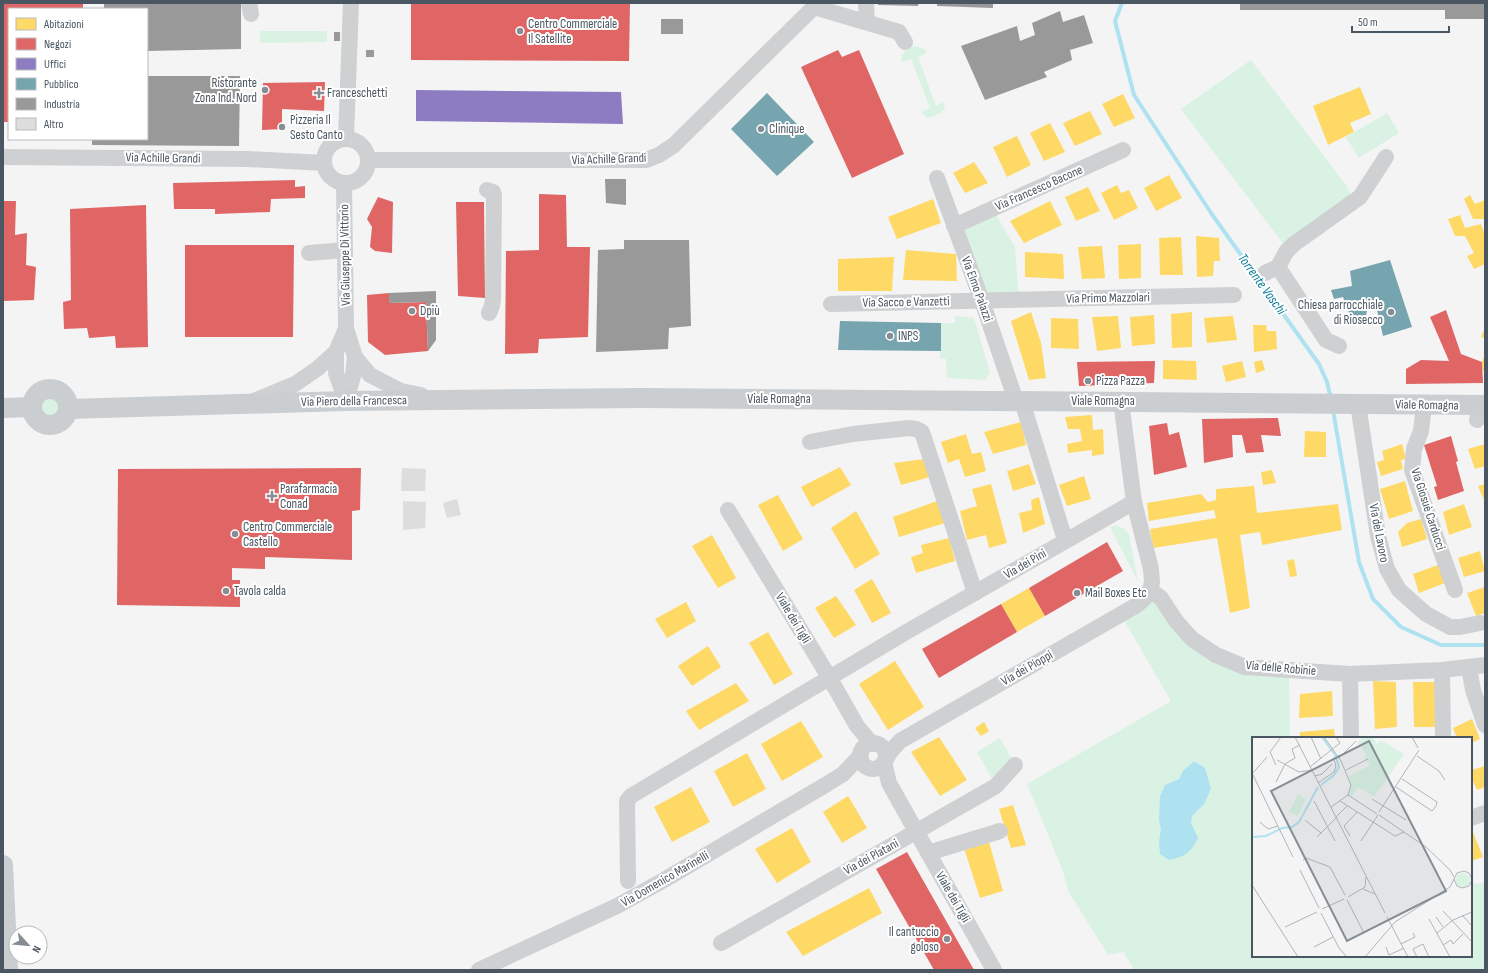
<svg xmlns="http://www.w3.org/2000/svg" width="1488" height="973" viewBox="0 0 1488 973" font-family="'Sofia Sans Condensed',sans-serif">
<rect width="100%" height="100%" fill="#f4f4f4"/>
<g fill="#d9f2e3">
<polygon points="260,31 327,31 327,42 260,43"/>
<path d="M915 46 925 49 927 53 918 57 936 106 944 102 945 108 941 113 928 118 923 115 922 111 930 108 911 59 902 62C900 52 907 49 915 46Z"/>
<polygon points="1251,60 1346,185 1352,197 1285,246 1181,109"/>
<polygon points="1387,113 1399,133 1359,158 1346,137"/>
<polygon points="992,208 1015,247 1019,300 982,301 954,226"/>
<polygon points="955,316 974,318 990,373 985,380 947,378 946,359 940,358 941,323 955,323"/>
<circle cx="50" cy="407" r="18"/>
<polygon points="1115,525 1125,529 1129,535 1138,582 1110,527"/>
<polygon points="1150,590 1216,655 1289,670 1290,738 1253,738 1253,956 1471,956 1471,884 1485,883 1485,970 1134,970 1124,952 1108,955 1068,891 1063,871 1027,784 1171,701 1121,615"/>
<polygon points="1000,738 1015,765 996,786 977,752"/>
</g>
<path fill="#aee2f0" d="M1194 761 1205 768 1211 789 1204 804 1192 816 1191 823 1198 838C1191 852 1185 857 1169 860L1160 854 1159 842 1161 829 1159 820 1160 796 1165 785 1179 779 1183 771Z"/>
<g fill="#ffd966">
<polygon points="1360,87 1371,114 1350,123 1354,132 1328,145 1313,106"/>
<polygon points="1123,94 1135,118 1114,127 1102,104"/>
<polygon points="1090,111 1102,134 1075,146 1063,123"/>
<polygon points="1050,123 1065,152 1044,161 1030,133"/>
<polygon points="1017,136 1031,165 1007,177 993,147"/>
<polygon points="974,162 988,183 965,193 953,173"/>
<polygon points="1169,175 1182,198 1156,211 1144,188"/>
<polygon points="1117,185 1121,193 1129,190 1138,208 1114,220 1101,193"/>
<polygon points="1088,187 1100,211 1076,221 1065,197"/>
<polygon points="1470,195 1475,204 1485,200 1485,219 1473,219 1464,199"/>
<polygon points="933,199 941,223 897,239 888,217"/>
<polygon points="1050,201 1062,225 1024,243 1010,221"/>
<polygon points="1460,215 1465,228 1481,224 1485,235 1485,264 1474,269 1467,256 1474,253 1465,236 1455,236 1448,219"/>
<polygon points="1196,236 1219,238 1220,261 1214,261 1213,276 1197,277"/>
<polygon points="1181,237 1183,275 1160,275 1159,238"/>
<polygon points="1141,244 1141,278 1119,279 1118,245"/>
<polygon points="1102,246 1105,278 1082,279 1078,247"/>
<polygon points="906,250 956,254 957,281 903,280"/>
<polygon points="1025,252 1063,254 1064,279 1025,277"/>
<polygon points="894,257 892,291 838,291 838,259"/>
<polygon points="1031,312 1041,343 1046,378 1029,380 1011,321"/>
<polygon points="1192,312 1192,347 1172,348 1171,314"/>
<polygon points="1154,315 1155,344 1132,346 1130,317"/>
<polygon points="1118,316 1121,348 1097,351 1092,317"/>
<polygon points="1233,316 1237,340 1207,343 1204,318"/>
<polygon points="1051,318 1078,319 1079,349 1051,348"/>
<polygon points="1253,325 1266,325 1267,331 1276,331 1277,349 1254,352"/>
<polygon points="1485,328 1485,338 1481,337"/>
<polygon points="1485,354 1485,371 1483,371 1482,362"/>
<polygon points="1163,360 1196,361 1197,380 1163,379"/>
<polygon points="1262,360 1265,370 1256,373 1254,362"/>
<polygon points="1242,361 1246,377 1226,382 1222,366"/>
<polygon points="1092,415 1093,430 1103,429 1104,454 1092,456 1092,450 1068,453 1067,444 1082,441 1080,429 1068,429 1065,417"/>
<polygon points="1021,422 1026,445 993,454 984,432"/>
<polygon points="1305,431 1326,432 1326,457 1304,457"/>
<polygon points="966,434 972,454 981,452 986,471 965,477 959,459 948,463 941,442"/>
<polygon points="1402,444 1406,459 1401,460 1403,469 1381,476 1377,462 1384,460 1382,451"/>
<polygon points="1485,444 1485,466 1475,469 1468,449"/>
<polygon points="924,459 930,477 901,485 894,463"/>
<polygon points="1029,464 1036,484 1013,491 1007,471"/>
<polygon points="840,467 851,485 812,507 801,487"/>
<polygon points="1272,470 1276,483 1263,485 1261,472"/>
<polygon points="1084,476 1091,499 1067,506 1059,485"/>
<polygon points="1405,481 1413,511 1389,519 1380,489"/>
<polygon points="991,484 1007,543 989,548 986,535 967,540 960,511 977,506 972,489"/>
<polygon points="1485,484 1485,502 1478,486"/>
<polygon points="1254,486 1257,513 1338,504 1342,530 1262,545 1260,532 1240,535 1250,608 1230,613 1217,538 1153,548 1150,529 1216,518 1214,510 1149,521 1147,503 1201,494 1208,502 1216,500 1216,489"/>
<polygon points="778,495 803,539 783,551 758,505"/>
<polygon points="1039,497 1045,524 1023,533 1019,513 1032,510 1031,500"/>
<polygon points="937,501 945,523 899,537 893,517"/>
<polygon points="1464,504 1472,527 1449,535 1443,512"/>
<polygon points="856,511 880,554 855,569 831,528"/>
<polygon points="1421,519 1427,539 1402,547 1398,532 1407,523"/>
<polygon points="712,535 736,578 718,588 692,546"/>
<polygon points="949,538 955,561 916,573 911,557 923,553 921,545"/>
<polygon points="1480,551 1485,571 1464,577 1458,558"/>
<polygon points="1294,559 1297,576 1290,577 1287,561"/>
<polygon points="1438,565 1445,583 1419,593 1413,574"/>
<polygon points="872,579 891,613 872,623 854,590"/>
<polygon points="1485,587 1485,613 1476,616 1467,593"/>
<polygon points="1029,588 1045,616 1017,632 1001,604"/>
<polygon points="836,596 856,625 834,638 815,608"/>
<polygon points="686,602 696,621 667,638 655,619"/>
<polygon points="768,632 793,674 774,685 749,643"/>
<polygon points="708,646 721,667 692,686 678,666"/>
<polygon points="895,661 924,707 888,730 859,684"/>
<polygon points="1373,681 1396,682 1397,727 1375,729"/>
<polygon points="1413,682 1438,682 1440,727 1414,727"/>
<polygon points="736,683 749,701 699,730 686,711"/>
<polygon points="1332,691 1333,716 1299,718 1300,694"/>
<polygon points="1472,719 1480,739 1471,743 1471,738 1457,738 1453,728"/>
<polygon points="801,721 823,757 782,781 761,744"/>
<polygon points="984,722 989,731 981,736 975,728"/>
<polygon points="1334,729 1335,738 1300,738 1300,732"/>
<polygon points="939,737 967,780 940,796 911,752"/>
<polygon points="747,753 766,789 733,807 714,771"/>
<polygon points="1485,766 1485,787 1477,790 1471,777 1471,770"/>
<polygon points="691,787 710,822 672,842 654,807"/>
<polygon points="848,796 867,828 842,843 823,812"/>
<polygon points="1013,805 1026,845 1011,848 999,809"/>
<polygon points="1471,827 1483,857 1471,861"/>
<polygon points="792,828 811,862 777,883 755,849"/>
<polygon points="989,842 1003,891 980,898 964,848"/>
<polygon points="869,888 882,913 803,956 786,932"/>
</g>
<g fill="#e06666">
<polygon points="3,3 83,3 83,9 9,9 9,122 3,122"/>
<polygon points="411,3 630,3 629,61 411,60"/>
<polygon points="838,50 842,57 859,50 904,154 852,178 801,67"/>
<polygon points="325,82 324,111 282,109 282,129 262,130 263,83"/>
<polygon points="295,180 295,187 305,186 305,198 271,199 270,212 215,214 215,209 174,209 173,183"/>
<polygon points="539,194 566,195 567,247 590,247 588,337 539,339 538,353 505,354 506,251 539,250"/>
<polygon points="378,197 393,202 392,253 375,251 370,247 372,227 367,219"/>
<polygon points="3,201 16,201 15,235 27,233 26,265 36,267 34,300 3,301"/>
<polygon points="456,202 484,202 485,298 458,296"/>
<polygon points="146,205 148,347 116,348 115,336 89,338 87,328 64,329 63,302 71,300 70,209"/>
<polygon points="185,245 294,245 293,337 185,337"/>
<polygon points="389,293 389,303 426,302 428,351 385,355 368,342 367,295"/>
<polygon points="1446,310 1461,354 1482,362 1483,383 1406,384 1406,369 1421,360 1449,361 1430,317"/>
<polygon points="1155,361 1154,383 1079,386 1077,362"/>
<polygon points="1278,418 1281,436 1261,435 1264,452 1246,453 1242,435 1232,435 1233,457 1204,463 1202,419"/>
<polygon points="1167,423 1169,435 1179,432 1187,467 1154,475 1149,426"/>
<polygon points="1451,436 1458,461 1456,462 1464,491 1438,500 1434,487 1437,486 1424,445"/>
<polygon points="361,468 360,510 352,511 352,560 265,557 265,569 232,568 232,580 240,580 240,607 117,605 118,469"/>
<polygon points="1107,542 1123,571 1045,616 1029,588"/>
<polygon points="1001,604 1017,632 939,678 922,649"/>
<polygon points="907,852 974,970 934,970 876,869"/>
</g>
<polygon fill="#8e7cc3" points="416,90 621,92 623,124 416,121"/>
<g fill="#76a5af">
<polygon points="767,93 814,142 777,176 731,129"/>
<polygon points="1390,260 1412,327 1383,336 1375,301 1368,304 1366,316 1352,320 1343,297 1334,299 1331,290 1352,286 1350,271"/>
<polygon points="840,321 941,323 941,351 838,350"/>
</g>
<g fill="#999">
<polygon points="104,3 241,3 241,49 147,51 147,9 104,9"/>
<polygon points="878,3 919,3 918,6 878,5"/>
<polygon points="937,3 993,3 993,8 937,6"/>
<polygon points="1240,3 1485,3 1485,19 1445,19 1445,10 1240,10"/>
<polygon points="1060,11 1063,22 1084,15 1093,43 1070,50 1072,60 1044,72 1047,77 985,100 961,46 1017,26 1020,41 1035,35 1032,23"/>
<rect x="661" y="19" width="22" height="15"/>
<rect x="334" y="32" width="6" height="9"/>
<rect x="366" y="50" width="8" height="7"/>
<polygon points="147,76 240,76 239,146 92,145 92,139 147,139"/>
<polygon points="605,179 626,179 626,205 606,203"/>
<polygon points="624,240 689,240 691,326 669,328 668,349 596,352 598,250 624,249"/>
<polygon points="436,291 436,340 428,351 426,302 389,303 389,293"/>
</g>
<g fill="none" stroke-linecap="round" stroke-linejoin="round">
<g stroke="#aee2f0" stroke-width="4">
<polyline points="1122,3 1115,21 1134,95 1211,213 1319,364 1327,382 1331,399"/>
<polyline points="1333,410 1359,562 1373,599 1401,627 1441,645 1485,645"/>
</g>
</g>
<g fill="#ddddde">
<polygon points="402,468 426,469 425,491 401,491"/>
<polygon points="457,499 461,515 447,518 443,503"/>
<polygon points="403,501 426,502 425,528 403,530"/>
</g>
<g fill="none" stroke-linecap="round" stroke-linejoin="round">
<g stroke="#ced0d2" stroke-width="16">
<polyline points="249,3 251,14"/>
<polyline points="866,3 867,22"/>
<polyline points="814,7 899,32 905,42"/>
<polyline points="346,138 351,3"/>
<circle cx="346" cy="161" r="22"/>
<polyline points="3,157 247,159 324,163"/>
<polyline points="368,160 646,160 659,155 674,145 814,7 814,3"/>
<polyline points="937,178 982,301 1016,401"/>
<polyline points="344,183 346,328 355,357 370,375 401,391 421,395"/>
<polyline points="487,190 493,192 494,195 493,299 492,306 489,313"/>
<polyline points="954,226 1123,150"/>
<polyline points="309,253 345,250"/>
<polyline points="1278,267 1326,340 1339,346"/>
<polyline points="1265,273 1278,267 1286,252 1294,244 1360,197 1386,157"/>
<polyline points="831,304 1234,295"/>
<polyline points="336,352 336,373 346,401"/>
<polyline points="254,401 295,384 317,369 336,352 346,328"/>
<polyline points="346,401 353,376 355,357"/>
<polyline points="1022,401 1065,540"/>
<polyline points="1358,404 1378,536 1387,569 1399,590 1426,614 1450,627 1460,627 1480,623"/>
<polyline points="1424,405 1421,431 1414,449 1412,470 1455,590"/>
<polyline points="1477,420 1482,405"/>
<polyline points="810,442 853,434 909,428 916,429 922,432 975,593"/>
<polyline points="728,510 829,677 857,726 872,744"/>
<polyline points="1150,590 1161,598 1176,621 1192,639 1216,655 1245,667 1350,674 1442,670 1485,665"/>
<polyline points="1469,667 1473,690 1485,725"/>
<polyline points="1442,670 1443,738"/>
<polyline points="1350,674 1351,738"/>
<circle cx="873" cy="756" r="13"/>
<polyline points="885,761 891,751 900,741 1137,605 1144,599 1150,590 1152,582 1151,569 1134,502 1121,401"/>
<polyline points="884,762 889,783 994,970"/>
<polyline points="1471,818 1485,813"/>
<polyline points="928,853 1000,831"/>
<polyline points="628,881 627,801 631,796 908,631 1134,502"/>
<polyline points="721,943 996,786 1015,765"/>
<polyline points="479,970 617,906 664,880 827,784 843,774 861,755"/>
</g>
<g stroke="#caced1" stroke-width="20">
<circle cx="50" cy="407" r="18"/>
<polyline points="3,408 32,407"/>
<polyline points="68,409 346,401 641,398 1485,405"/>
<polyline points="3,865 8,970"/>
</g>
</g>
<g fill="#868d94" stroke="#fff" stroke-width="1.5">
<circle cx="520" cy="31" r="4"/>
<circle cx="265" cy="90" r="4"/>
<path d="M317 87h4v4h4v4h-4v4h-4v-4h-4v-4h4z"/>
<circle cx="282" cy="127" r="4"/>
<circle cx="761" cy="129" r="4"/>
<circle cx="412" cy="311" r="4"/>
<circle cx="1391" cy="312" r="4"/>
<circle cx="890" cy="336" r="4"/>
<circle cx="1088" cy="381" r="4"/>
<path d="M270 490h4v4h4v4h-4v4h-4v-4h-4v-4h4z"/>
<circle cx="235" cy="534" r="4"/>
<circle cx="226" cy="591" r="4"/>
<circle cx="1077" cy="593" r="4"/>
<circle cx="947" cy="939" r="4"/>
</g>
<g text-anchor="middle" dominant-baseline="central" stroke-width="4" stroke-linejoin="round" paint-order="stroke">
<g font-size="13" fill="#4a5661" stroke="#fff" text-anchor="start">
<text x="528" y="24">Centro Commerciale<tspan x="528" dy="15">Il Satellite</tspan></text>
<text x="257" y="83" text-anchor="end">Ristorante<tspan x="257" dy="15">Zona Ind. Nord</tspan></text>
<text x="327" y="93">Franceschetti</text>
<text x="290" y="120">Pizzeria Il<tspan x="290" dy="15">Sesto Canto</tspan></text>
<text x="769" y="129">Clinique</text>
<text x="1383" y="305" text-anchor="end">Chiesa parrocchiale<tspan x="1383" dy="15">di Riosecco</tspan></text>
<text x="420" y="311">Dpiù</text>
<text x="898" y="336">INPS</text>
<text x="1096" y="381">Pizza Pazza</text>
<text x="280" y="489">Parafarmacia<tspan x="280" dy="15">Conad</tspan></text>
<text x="243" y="527">Centro Commerciale<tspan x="243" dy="15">Castello</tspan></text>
<text x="234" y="591">Tavola calda</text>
<text x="1085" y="593">Mail Boxes Etc</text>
<text x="939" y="932" text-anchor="end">Il cantuccio<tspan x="939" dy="15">goloso</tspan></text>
</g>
<g font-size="13" fill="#4a5661" stroke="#fff">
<text transform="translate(163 158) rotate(1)">Via Achille Grandi</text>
<text transform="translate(609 159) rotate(-2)">Via Achille Grandi</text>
<text transform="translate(1039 188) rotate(-24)">Via Francesco Bacone</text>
<text transform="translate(345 255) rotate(-91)">Via Giuseppe Di Vittorio</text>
<text transform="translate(977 289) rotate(70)">Via Elmo Palazzi</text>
<text transform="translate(1108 298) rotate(-1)">Via Primo Mazzolari</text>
<text transform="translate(906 302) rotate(-1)">Via Sacco e Vanzetti</text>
<text x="779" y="399">Viale Romagna</text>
<text transform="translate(354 401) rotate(-1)">Via Piero della Francesca</text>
<text x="1103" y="401">Viale Romagna</text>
<text transform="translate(1427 405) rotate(1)">Viale Romagna</text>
<text transform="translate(1428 509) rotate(72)">Via Giosuè Carducci</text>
<text transform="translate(1379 533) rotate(79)">Via del Lavoro</text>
<text transform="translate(1025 564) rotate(-30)">Via dei Pini</text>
<text transform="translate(793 618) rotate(59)">Viale dei Tigli</text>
<text transform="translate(1027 668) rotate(-30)">Via dei Pioppi</text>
<text transform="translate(1281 668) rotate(5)">Via delle Robinie</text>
<text transform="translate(871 857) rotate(-29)">Via dei Platani</text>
<text transform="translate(665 879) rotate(-30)">Via Domenico Marinelli</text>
<text transform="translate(953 897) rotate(60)">Viale dei Tigli</text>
</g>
<g font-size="14" font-style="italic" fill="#0c7c9b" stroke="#fff">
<text transform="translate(1262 284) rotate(54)">Torrente Vaschi</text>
</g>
</g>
<g transform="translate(1252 737)">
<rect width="220" height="220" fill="#f4f4f4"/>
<path d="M111 0H121L125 7 129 3 152 17 122 60 106 50 100 59 96 58 99 48 97 39 118 28 113 23 114 18 106 5ZM46 57 54 62 46 79 37 75ZM204 143a7 7 0 1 1 14 0a7 7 0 1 1-14 0Z" fill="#d9f2e3"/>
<path fill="none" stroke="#aee2f0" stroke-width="2" d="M69 48 82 38 87 30 83 18 70 0M0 100 14 99 30 91 40 90 47 85 66 50"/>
<path fill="none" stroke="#b0b5b9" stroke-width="1" d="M43 0 133 176M59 0 69 22M72 0 89 24 99 48 96 58 79 70M160 0 166 11M165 19 187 34 193 43M87 21 104 4M25 23 47 35 60 33M24 28 18 15 29 0M58 30 88 6 84 0M94 33 116 22M0 36 41 120M0 37 15 20M63 39 70 37 80 27M24 45 33 27 43 21 40 12 48 8M66 46 82 35 84 29 82 23M144 50 180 74 184 69 185 65 150 42M96 58 125 77M120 62 154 83M62 64 83 104M88 64 143 99 152 95M127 75 167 13M127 78 174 110 198 133 202 140M84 80 95 69M53 83 69 96M8 85 16 92 26 89M98 99 92 89 105 75M65 100 84 81M109 104 126 78M51 123 54 121 78 130 93 158M48 133 67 171M220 142 217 136 212 134 205 136 202 142 205 149 210 151 217 149 220 143M0 148 46 220M111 152 123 157M96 160 113 150 114 140M95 163 112 196M70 172 92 162M191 174 220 205M69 176 87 211 95 220M210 178 220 189M135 180 156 220M184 180 191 190M177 182 198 220M33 190 65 175M185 196 201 183 220 175M149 207 163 200 161 196M191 208 199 203 201 207 211 197M62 210 81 200M134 210 137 218 152 211M113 220 143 185 198 150 202 142M165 220 161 212 171 207 177 220"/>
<path fill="#868d94" fill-opacity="0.15" stroke="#868d94" stroke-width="2" d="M117 4 194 154 95 204 19 54Z"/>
<rect width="220" height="220" fill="none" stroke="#4a5661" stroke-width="2"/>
</g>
<rect width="1488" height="973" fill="none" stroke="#4a5661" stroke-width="8"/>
<rect x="8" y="8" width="140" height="132" fill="#ffffff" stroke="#b7bbc0"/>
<rect x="16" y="18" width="20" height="12" fill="#ffd966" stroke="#b7bbc0"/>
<text x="44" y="28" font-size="12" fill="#4a5661">Abitazioni</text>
<rect x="16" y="38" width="20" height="12" fill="#e06666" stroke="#b7bbc0"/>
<text x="44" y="48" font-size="12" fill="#4a5661">Negozi</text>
<rect x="16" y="58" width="20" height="12" fill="#8e7cc3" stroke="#b7bbc0"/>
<text x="44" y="68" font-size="12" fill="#4a5661">Uffici</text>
<rect x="16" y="78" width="20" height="12" fill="#76a5af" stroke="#b7bbc0"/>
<text x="44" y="88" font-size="12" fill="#4a5661">Pubblico</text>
<rect x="16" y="98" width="20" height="12" fill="#999999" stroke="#b7bbc0"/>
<text x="44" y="108" font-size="12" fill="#4a5661">Industria</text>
<rect x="16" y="118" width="20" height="12" fill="#ddddde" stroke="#b7bbc0"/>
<text x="44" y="128" font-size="12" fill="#4a5661">Altro</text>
<g transform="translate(28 945) rotate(117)"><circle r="19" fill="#ffffff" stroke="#b7bbc0"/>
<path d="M0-3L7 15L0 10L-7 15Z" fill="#868d94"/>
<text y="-6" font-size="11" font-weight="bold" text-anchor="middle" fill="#4a5661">N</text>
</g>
<path d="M1352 26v6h97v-6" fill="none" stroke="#4a5661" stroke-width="2"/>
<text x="1358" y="26" font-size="12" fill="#4a5661" stroke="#ffffff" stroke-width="3" paint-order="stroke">50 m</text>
</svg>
